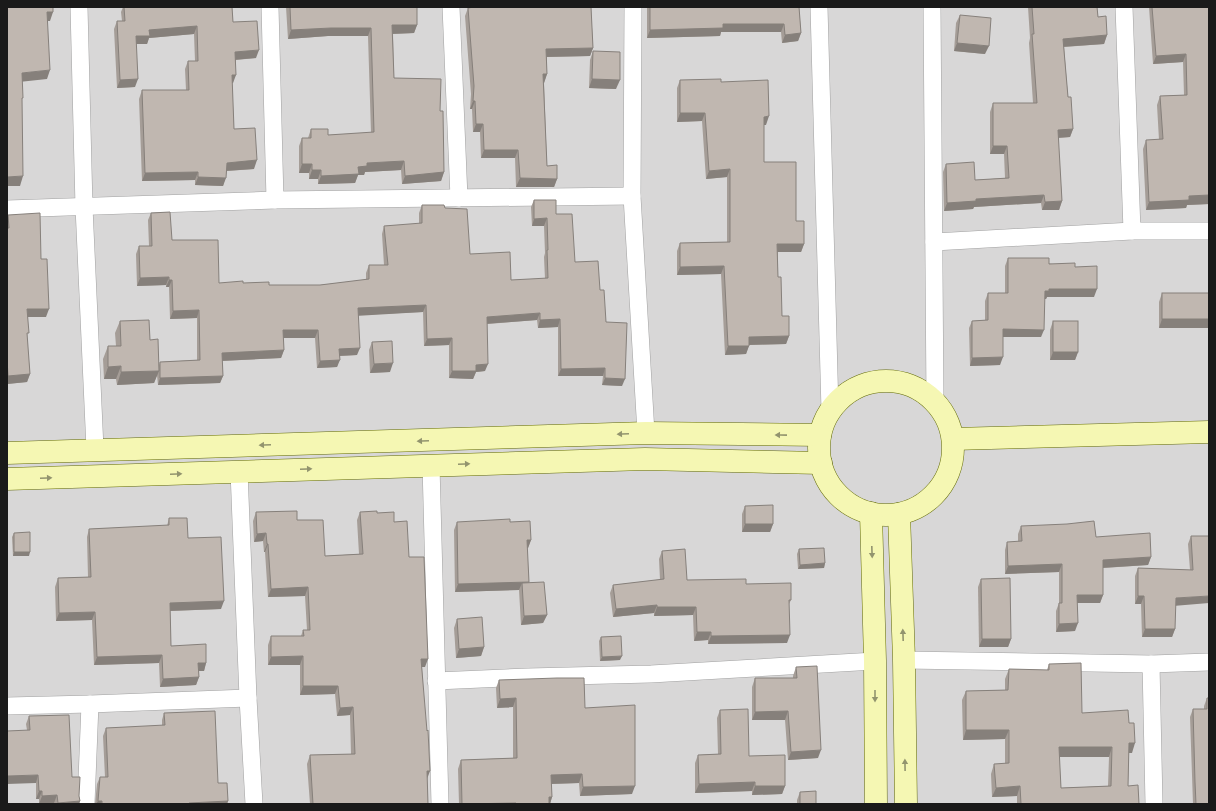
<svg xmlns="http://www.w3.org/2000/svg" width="1216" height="811" viewBox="0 0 1216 811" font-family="'Public Sans',sans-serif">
<rect width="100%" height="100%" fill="#ece8e0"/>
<rect fill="#d8d7d7" x="7" y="7" width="1202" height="797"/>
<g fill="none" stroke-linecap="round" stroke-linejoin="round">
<defs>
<g id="street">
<polyline points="79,7 84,207 95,449"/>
<polyline points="270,7 275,200"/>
<polyline points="451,7 459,198"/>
<polyline points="633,7 632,196 646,433"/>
<polyline points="819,7 830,411"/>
<polyline points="932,7 935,402"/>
<polyline points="1124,7 1132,231"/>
<polyline points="7,209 275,200 632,196"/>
<polyline points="934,242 1132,231 1209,231"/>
<polyline points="431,465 440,804"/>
<polyline points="239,471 248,698 254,804"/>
<polyline points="904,660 1151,664 1209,662"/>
<polyline points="1151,664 1154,804"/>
<polyline points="436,681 528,677 651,674 875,661"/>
<polyline points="7,706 90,704 248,698"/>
<polyline points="86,804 90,704"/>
</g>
<g id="secondary">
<circle cx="886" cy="448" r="67"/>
<polyline points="953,439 1209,432"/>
<polyline points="7,453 646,433 820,435"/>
<polyline points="7,479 645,459 821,463"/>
<polyline points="871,513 875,661 876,804"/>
<polyline points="899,514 904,660 906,804"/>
</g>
</defs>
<use href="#street" stroke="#a1a1a1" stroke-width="18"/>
<use href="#secondary" stroke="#636b08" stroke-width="23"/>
<use href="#street" stroke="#fff" stroke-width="17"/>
<use href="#secondary" stroke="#f5f7b3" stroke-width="22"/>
</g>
<g fill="#a59d97" fill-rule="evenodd">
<polygon points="123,7 232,7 233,22 256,58 236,60 233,83 232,83 234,129 254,169 227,171 223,186 195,185 195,180 142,181 139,99 142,90 186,90 185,69 188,61 195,61 194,34 149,38 147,44 136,44 135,87 117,88 114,29 117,21 122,21 121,12"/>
<polygon points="286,7 417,7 417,25 414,33 393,34 394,78 440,111 444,172 441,181 402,184 401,170 365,172 364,175 358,175 355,183 318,184 318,179 309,179 309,173 299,173 299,146 302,138 308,138 311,129 328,135 371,133 368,36 328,36 288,39"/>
<polygon points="470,7 591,7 593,48 590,56 547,57 547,74 544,83 547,166 557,179 554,187 516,187 515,158 481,158 480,132 473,132 472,109 470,109 471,94 465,16 468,8 470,8"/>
<polygon points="647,7 799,7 801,33 798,41 782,43 781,32 721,32 720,36 647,38"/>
<polygon points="1028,7 1097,7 1098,17 1107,35 1104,44 1064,47 1068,97 1073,129 1070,137 1058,138 1062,201 1059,210 1042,210 1041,203 974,207 973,209 944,211 943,172 946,164 975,180 1005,178 1004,154 990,154 990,112 993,103 1033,103 1029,43 1030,38"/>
<polygon points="1149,7 1209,7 1209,204 1187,205 1186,208 1146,210 1143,149 1146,140 1159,140 1157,105 1160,96 1184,95 1183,62 1153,64"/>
<polygon points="960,15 985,54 954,51 956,23"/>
<polygon points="593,51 616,89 589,88 590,60"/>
<polygon points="680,80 721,82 766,125 764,125 764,162 796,221 804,244 801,252 778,252 778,277 782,316 789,336 786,344 749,345 746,354 725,355 721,274 677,275 677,251 680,243 727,242 727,177 706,179 702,121 677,122 677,88"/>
<polygon points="534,200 556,214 575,262 600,290 606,322 622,386 602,385 603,376 558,376 558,327 538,328 537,320 487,324 485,371 476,372 473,379 449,378 449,345 424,346 423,312 358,315 357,355 340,356 337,367 317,368 315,338 283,338 284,350 281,358 222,361 223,376 220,383 158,385 157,375 154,383 117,385 116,379 104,379 103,359 108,346 116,346 115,333 120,321 150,340 159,365 160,362 197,360 197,318 170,319 169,287 166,287 166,285 137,286 136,254 139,246 149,246 148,220 151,213 172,240 219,283 243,283 269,285 320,285 366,280 366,273 369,265 384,265 382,234 384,226 419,224 419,213 422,205 445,208 470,254 511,280 545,279 544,257 545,253 544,226 532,226 531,207"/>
<polygon points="8,215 41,259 46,317 28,317 27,338 30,374 27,382 7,384 7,219"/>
<polygon points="1008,258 1075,267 1094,297 1047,297 1046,299 1044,299 1041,337 1003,337 1000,365 970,366 969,328 972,321 985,320 985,301 988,293 1005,293 1005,266"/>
<polygon points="1162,293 1209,293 1159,328 1159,302"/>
<polygon points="1053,321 1078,352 1075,360 1050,360 1050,330"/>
<polygon points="372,342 390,372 370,373 369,350"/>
<polygon points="745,506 773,524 770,532 742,532 742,514"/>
<polygon points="256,512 297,520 325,556 359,554 357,520 360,512 377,513 394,522 409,557 425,667 422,667 427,777 428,804 310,804 307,764 310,755 351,754 350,715 337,716 335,694 300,695 300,665 268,665 268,645 271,636 301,636 303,630 307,630 305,596 268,597 265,552 264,552 263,541 254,542 253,521"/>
<polygon points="169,518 188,538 221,609 170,611 171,646 206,663 204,671 199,671 199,677 196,685 160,687 159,663 94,665 92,620 56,621 55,587 58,578 88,577 87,537 89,529 167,526"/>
<polygon points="457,522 510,522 531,540 528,548 527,548 529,582 547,615 543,623 521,625 519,590 455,592 454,530"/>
<polygon points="1021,526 1096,537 1151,557 1148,565 1103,568 1103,595 1100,603 1077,603 1075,631 1056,632 1056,611 1059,603 1059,572 1005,574 1005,550 1007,542 1018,542 1018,534"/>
<polygon points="14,533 29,556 13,556 12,537"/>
<polygon points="1191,536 1209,536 1175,606 1175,629 1172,637 1142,637 1141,604 1135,604 1135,576 1138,568 1190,570 1188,544"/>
<polygon points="799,549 825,563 824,568 798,569 797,554"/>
<polygon points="662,551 687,580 746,584 791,600 789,604 787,643 708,644 708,640 694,641 693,615 654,616 654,613 613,617 610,593 613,585 660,580 659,559"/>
<polygon points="981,579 1011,639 1008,647 979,647 978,587"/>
<polygon points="457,619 484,647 481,656 456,658 454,628"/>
<polygon points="601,637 620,660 600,661 599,641"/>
<path d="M1049 664 1082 713 1129 723 1132 753H1129L1128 786 1139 804H1017V796L992 797 991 774 994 764H1005V739L963 740 962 700 966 691 1005 690V679L1009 669 1047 670ZM1059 757H1109L1108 786 1061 788Z"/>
<polygon points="796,667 818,758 788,760 785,720 752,720 752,687 755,678 793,678 793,676"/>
<polygon points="499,680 585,708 632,794 580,796 579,783 551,784 552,797 550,804 459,804 458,769 461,760 513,758 513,707 497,708 496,688"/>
<polygon points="1207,698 1209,698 1209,804 1193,804 1190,717 1193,709 1204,709 1204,706"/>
<polygon points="720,710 749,756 785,786 782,794 752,795 752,791 695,793 695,763 698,755 718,754 717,718"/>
<polygon points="164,713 218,783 228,801 227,804 95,804 97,784 100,777 105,777 103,736 106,728 162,726 162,720"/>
<polygon points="29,716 72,777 79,796 80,801 79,804 54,804 54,803 39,804 39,799 36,799 36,783 27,730 26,724"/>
<polygon points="800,792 816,804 797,804 797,800"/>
</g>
<g fill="#86807b">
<polygon points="47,12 53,12 50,21 44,21"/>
<polygon points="723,24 784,24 781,32 721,32 720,36 647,38 650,30"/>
<polygon points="392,25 417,25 414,33 389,34"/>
<polygon points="197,26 194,34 149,38 147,44 133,44 136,36 149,30"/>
<polygon points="331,28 371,28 368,36 328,36 288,39 291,30"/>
<polygon points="801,33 798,41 782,43 785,35"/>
<polygon points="1107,35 1104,44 1060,47 1063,39"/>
<polygon points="957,43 989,46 985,54 954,51"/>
<polygon points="593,48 590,56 543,57 546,49"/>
<polygon points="259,50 256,58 232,60 235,52"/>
<polygon points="1186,54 1183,62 1153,64 1156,56"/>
<polygon points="50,70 47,79 19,82 22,73"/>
<polygon points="543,74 547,74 544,83 540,83"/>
<polygon points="232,75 236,75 233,83 229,84"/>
<polygon points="138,79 135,87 117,88 120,80"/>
<polygon points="592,79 620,80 616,89 589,88"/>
<polygon points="473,101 475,101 472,109 470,109"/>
<polygon points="680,113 705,113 702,121 677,122"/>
<polygon points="769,116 766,125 761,125 764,117"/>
<polygon points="476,124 483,124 480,132 473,132"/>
<polygon points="1073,129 1070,137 1055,138 1058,130"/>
<polygon points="993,146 1007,146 1004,154 990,154"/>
<polygon points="484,150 518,150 515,158 481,158"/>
<polygon points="257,160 254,169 224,171 227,163"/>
<polygon points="404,161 401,170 365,172 364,175 358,175 355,183 318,184 321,176 358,167 367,163"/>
<polygon points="302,164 312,164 309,173 299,173"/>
<polygon points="730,169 727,177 706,179 709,171"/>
<polygon points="312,170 321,170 318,179 309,179"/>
<polygon points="198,172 195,180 142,181 145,173"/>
<polygon points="444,172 441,181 402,184 405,176"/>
<polygon points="23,176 20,186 7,186 7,177"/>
<polygon points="198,177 226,178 223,186 195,185"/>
<polygon points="520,178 557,179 554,187 516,187"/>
<polygon points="1044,195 1041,203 974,207 973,209 944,211 947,203 976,199"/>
<polygon points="1209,195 1209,204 1187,205 1186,208 1146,210 1149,202 1189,196"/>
<polygon points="1062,201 1059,210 1042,210 1045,202"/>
<polygon points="547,218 544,226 532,226 534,219"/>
<polygon points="777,244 804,244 801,252 774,252"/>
<polygon points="724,266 721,274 677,275 680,267"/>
<polygon points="169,277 166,285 137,286 140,278"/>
<polygon points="169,280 172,280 169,287 166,287"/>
<polygon points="1049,289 1097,289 1094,297 1047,297 1046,299 1042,299 1045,291"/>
<polygon points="426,305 423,312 355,316 358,308"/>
<polygon points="27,309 49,309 46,317 24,317"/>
<polygon points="199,310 197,318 170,319 173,311"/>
<polygon points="540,313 537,320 484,324 487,317"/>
<polygon points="560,319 558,327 538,328 540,320"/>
<polygon points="1162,319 1209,319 1209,328 1159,328"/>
<polygon points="1003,329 1044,330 1041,337 1000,337"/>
<polygon points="283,330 318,330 315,338 280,338"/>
<polygon points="789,336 786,344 746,345 749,337"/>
<polygon points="452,338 449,345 424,346 427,339"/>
<polygon points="728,346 749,346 746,354 725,355"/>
<polygon points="360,348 357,355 337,356 339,349"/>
<polygon points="284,350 281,358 219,361 222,353"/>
<polygon points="1053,352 1078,352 1075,360 1050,360"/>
<polygon points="1003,357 1000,365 970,366 972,358"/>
<polygon points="340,360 337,367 317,368 320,361"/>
<polygon points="393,363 390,372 370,373 374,364"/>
<polygon points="488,364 485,371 476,372 473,379 449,378 452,371 476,365"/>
<polygon points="121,366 116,379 104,379 108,367"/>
<polygon points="605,368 603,376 558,376 561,369"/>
<polygon points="159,371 154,383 117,385 121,372"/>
<polygon points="30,374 27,382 7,384 7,380 8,376"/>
<polygon points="223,376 220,383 158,385 160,378"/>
<polygon points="605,378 625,379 622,386 602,385"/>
<polygon points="745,524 773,524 770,532 742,532"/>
<polygon points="266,533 263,541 254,542 257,534"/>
<polygon points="527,540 531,540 528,548 524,548"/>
<polygon points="267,544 268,544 265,552 264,552"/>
<polygon points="14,552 30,552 29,556 13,556"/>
<polygon points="1151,557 1148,565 1100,568 1103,560"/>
<polygon points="825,563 824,568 798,569 800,565"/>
<polygon points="1062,564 1059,572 1005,574 1008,566"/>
<polygon points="529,582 522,583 519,590 455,592 458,584"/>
<polygon points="308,587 305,596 268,597 271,589"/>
<polygon points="1077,595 1103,595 1100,603 1074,603"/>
<polygon points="1138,596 1144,596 1141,604 1135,604"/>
<polygon points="1209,596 1209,603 1173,606 1176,598"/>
<polygon points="224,601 221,609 167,611 170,603"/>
<polygon points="657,605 654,613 613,617 616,609"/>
<polygon points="657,607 696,607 693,615 654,616"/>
<polygon points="95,612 92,620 56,621 59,613"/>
<polygon points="547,615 543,623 521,625 524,616"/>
<polygon points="1078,623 1075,631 1056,632 1059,624"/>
<polygon points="1145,629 1175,629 1172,637 1142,637"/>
<polygon points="697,632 711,632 708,640 694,641"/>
<polygon points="790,635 787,643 708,644 711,636"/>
<polygon points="982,639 1011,639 1008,647 979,647"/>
<polygon points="484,647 481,656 456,658 459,649"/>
<polygon points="162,655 159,663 94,665 97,657"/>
<polygon points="303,656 300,665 268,665 271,657"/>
<polygon points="622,656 620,660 600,661 602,657"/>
<polygon points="421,659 428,659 425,667 418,667"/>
<polygon points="198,663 206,663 204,671 195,671"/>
<polygon points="199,677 196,685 160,687 163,679"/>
<polygon points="303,686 338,686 335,694 300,695"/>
<polygon points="516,698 513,707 497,708 500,699"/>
<polygon points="353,707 350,715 337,716 340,708"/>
<polygon points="788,711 785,720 752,720 755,712"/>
<polygon points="966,730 1009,730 1005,739 963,740"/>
<polygon points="1129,743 1135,743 1132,753 1126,753"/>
<polygon points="1059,747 1112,747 1109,757 1055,757"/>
<polygon points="821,750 818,758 788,760 791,752"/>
<polygon points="427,771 430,771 427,779"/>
<polygon points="582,774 579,783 548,784 551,775"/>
<polygon points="38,775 36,783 7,784 7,776"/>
<polygon points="755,782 752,791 695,793 699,784"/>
<polygon points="635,786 632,794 580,796 583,787"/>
<polygon points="755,786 785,786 782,794 752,795"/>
<polygon points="1020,786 1017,796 992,797 996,788"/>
<polygon points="39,791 42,791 39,799 36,799"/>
<polygon points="57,795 54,803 39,804 42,796"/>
<polygon points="549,797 552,797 550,804 546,804"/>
<polygon points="80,801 79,804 57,804 58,803"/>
<polygon points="98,801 102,801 101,804 96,804"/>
<polygon points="228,801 227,804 189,804 189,803"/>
<polygon points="516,803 516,804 475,804"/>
</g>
<g fill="#c0b7b0" stroke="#86807b" fill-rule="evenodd">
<polygon points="7,7 53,7 53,12 47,12 50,70 22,73 23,98 22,98 23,176 7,177"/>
<polygon points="124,7 232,7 233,22 257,21 259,50 235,52 236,75 232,75 234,129 255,128 257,160 227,163 226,178 198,177 198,172 145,173 142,90 189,90 188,61 198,61 197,26 149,30 150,36 136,36 138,79 120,80 117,21 125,21"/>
<polygon points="290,7 417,7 417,25 392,25 394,78 441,79 440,111 443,111 444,172 405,176 404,161 367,163 367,166 358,167 359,174 321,176 321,170 312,170 312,164 302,164 302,138 311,138 311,129 328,129 328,135 374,132 371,28 331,28 291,30"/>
<polygon points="474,7 591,7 593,48 546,49 547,74 543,74 547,166 557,165 557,179 520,178 518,150 484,150 483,124 476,124 475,101 473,101 474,86 468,8"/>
<polygon points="650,7 799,7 801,33 785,35 784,24 723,24 723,28 650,30"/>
<polygon points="1032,7 1097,7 1098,17 1106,16 1107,35 1063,39 1068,97 1071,97 1073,129 1058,130 1062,201 1045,202 1044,195 976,199 976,201 947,203 946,164 974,162 975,180 1009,178 1007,146 993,146 993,103 1037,103 1032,34 1034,34"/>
<polygon points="1152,7 1209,7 1209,195 1189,196 1189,200 1149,202 1146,140 1163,139 1160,96 1187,95 1186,54 1156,56"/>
<polygon points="960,15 991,18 989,46 957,43"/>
<polygon points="593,51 620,52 620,80 592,79"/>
<polygon points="721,79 721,82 768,80 769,116 764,117 764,162 796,162 796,221 804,221 804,244 777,244 778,277 781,277 782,316 789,316 789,336 749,337 749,346 728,346 724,266 680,267 680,243 730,242 730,169 709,171 705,113 680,113 680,80"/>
<polygon points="534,200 556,200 556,214 572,214 575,262 598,261 600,290 604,290 606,322 627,323 625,379 605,378 605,368 561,369 560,319 540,320 540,313 487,317 488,364 476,365 476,371 452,371 452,338 427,339 426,305 358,308 360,348 339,349 340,360 320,361 318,330 283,330 284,350 222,353 223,376 160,378 160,362 200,360 199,310 173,311 172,280 169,280 169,277 140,278 139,246 152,246 151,213 170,212 172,240 218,240 219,283 243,281 243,283 269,282 269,285 320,285 369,279 369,265 388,265 384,226 422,223 422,205 444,205 445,208 467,209 470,254 510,252 511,280 548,278 547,250 548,250 547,218 534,219"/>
<polygon points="40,213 41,259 47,259 49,309 27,309 29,333 27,333 30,374 8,376 7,359 7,228 9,228 8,215"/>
<polygon points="1008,258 1049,258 1049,264 1075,263 1075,267 1097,266 1097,289 1049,289 1049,291 1045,291 1044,330 1003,329 1003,357 972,358 972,321 988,320 988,293 1008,293"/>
<rect x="1162" y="293" width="47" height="26"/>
<polygon points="149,320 150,340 158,339 159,371 121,372 121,366 108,367 108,346 121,346 120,321"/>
<rect x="1053" y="321" width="25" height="31"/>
<polygon points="392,341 393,363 374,364 372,342"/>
<polygon points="773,505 773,524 745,524 745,506"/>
<polygon points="297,511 297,520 323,520 325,556 363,554 360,512 377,511 377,513 394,512 394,522 407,521 409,557 424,557 428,659 421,659 427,731 428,730 430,771 427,771 428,804 313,804 310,755 355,754 353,707 340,708 338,686 303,686 303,656 271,657 271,636 304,636 303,630 310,630 308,587 271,589 268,544 267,544 266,533 257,534 256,512"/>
<polygon points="169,518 187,518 188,538 221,537 224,601 170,603 171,646 206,644 206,663 198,663 199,677 163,679 162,655 97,657 95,612 59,613 58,578 91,577 89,529 169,525"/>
<polygon points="510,519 510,522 530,521 531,540 527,540 529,582 458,584 457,522"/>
<polygon points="1094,521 1096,537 1150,533 1151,557 1103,560 1103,595 1077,595 1078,623 1059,624 1059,603 1062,603 1062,564 1008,566 1007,542 1022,541 1021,526 1067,524"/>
<polygon points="30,532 30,552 14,552 14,533"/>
<polygon points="1191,536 1209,536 1209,596 1176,598 1175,629 1145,629 1144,596 1138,596 1138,568 1193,570"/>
<polygon points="824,548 825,563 800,565 799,549"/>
<polygon points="685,549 687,580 746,579 746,584 791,583 791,600 789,600 790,635 711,636 711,632 697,632 696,607 657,607 657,605 616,609 613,585 664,579 662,551"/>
<polygon points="1010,578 1011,639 982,639 981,579"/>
<polygon points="544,582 547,615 524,616 522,583"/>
<polygon points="482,617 484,647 459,649 457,619"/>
<polygon points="621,636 622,656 602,657 601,637"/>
<path d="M1081 663 1082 713 1128 710 1129 723H1134L1135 743H1129L1128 786 1138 785 1139 804H1021L1020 786 996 788 994 764 1009 763V730H966V691L1008 690 1009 669 1049 670V664ZM1059 747H1112L1111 786 1061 788Z"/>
<polygon points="817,666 821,750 791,752 788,711 755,712 755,678 797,678 796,667"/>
<polygon points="557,678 584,678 585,708 635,705 635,786 583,787 582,774 551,775 552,797 549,797 549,804 516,804 516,803 462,804 461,760 517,758 516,698 500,699 499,680"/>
<polygon points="1207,698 1209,698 1209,804 1196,804 1195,782 1193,709 1207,709"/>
<polygon points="748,709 749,756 785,755 785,786 755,786 755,782 699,784 698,755 721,754 720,710"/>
<polygon points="215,711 218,783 227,783 228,801 189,803 189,804 102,804 102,801 98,801 100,777 108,777 106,728 165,725 164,713"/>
<polygon points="69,715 72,777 80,777 79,796 80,801 58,803 57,795 42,796 42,791 39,791 38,775 7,776 7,731 30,730 29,716"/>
<polygon points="816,791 816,804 800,804 800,792"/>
</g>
<defs><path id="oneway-solid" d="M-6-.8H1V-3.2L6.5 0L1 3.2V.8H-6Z"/></defs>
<g fill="#92946e">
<use href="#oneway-solid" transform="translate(623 434) rotate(178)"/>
<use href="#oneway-solid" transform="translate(781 435) rotate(-179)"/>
<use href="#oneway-solid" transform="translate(423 441) rotate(178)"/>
<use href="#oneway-solid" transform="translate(265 445) rotate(178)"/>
<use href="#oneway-solid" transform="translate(464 464) rotate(-2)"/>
<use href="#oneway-solid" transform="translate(306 469) rotate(-2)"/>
<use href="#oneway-solid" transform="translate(176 474) rotate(-2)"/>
<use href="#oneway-solid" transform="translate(46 478) rotate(-2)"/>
<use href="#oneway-solid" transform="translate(872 552) rotate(88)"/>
<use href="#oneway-solid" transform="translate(903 635) rotate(-92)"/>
<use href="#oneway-solid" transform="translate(875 696) rotate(90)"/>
<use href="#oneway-solid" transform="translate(905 765) rotate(-91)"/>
</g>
<rect width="1216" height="811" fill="none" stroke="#1a1a1a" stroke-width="16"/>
</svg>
